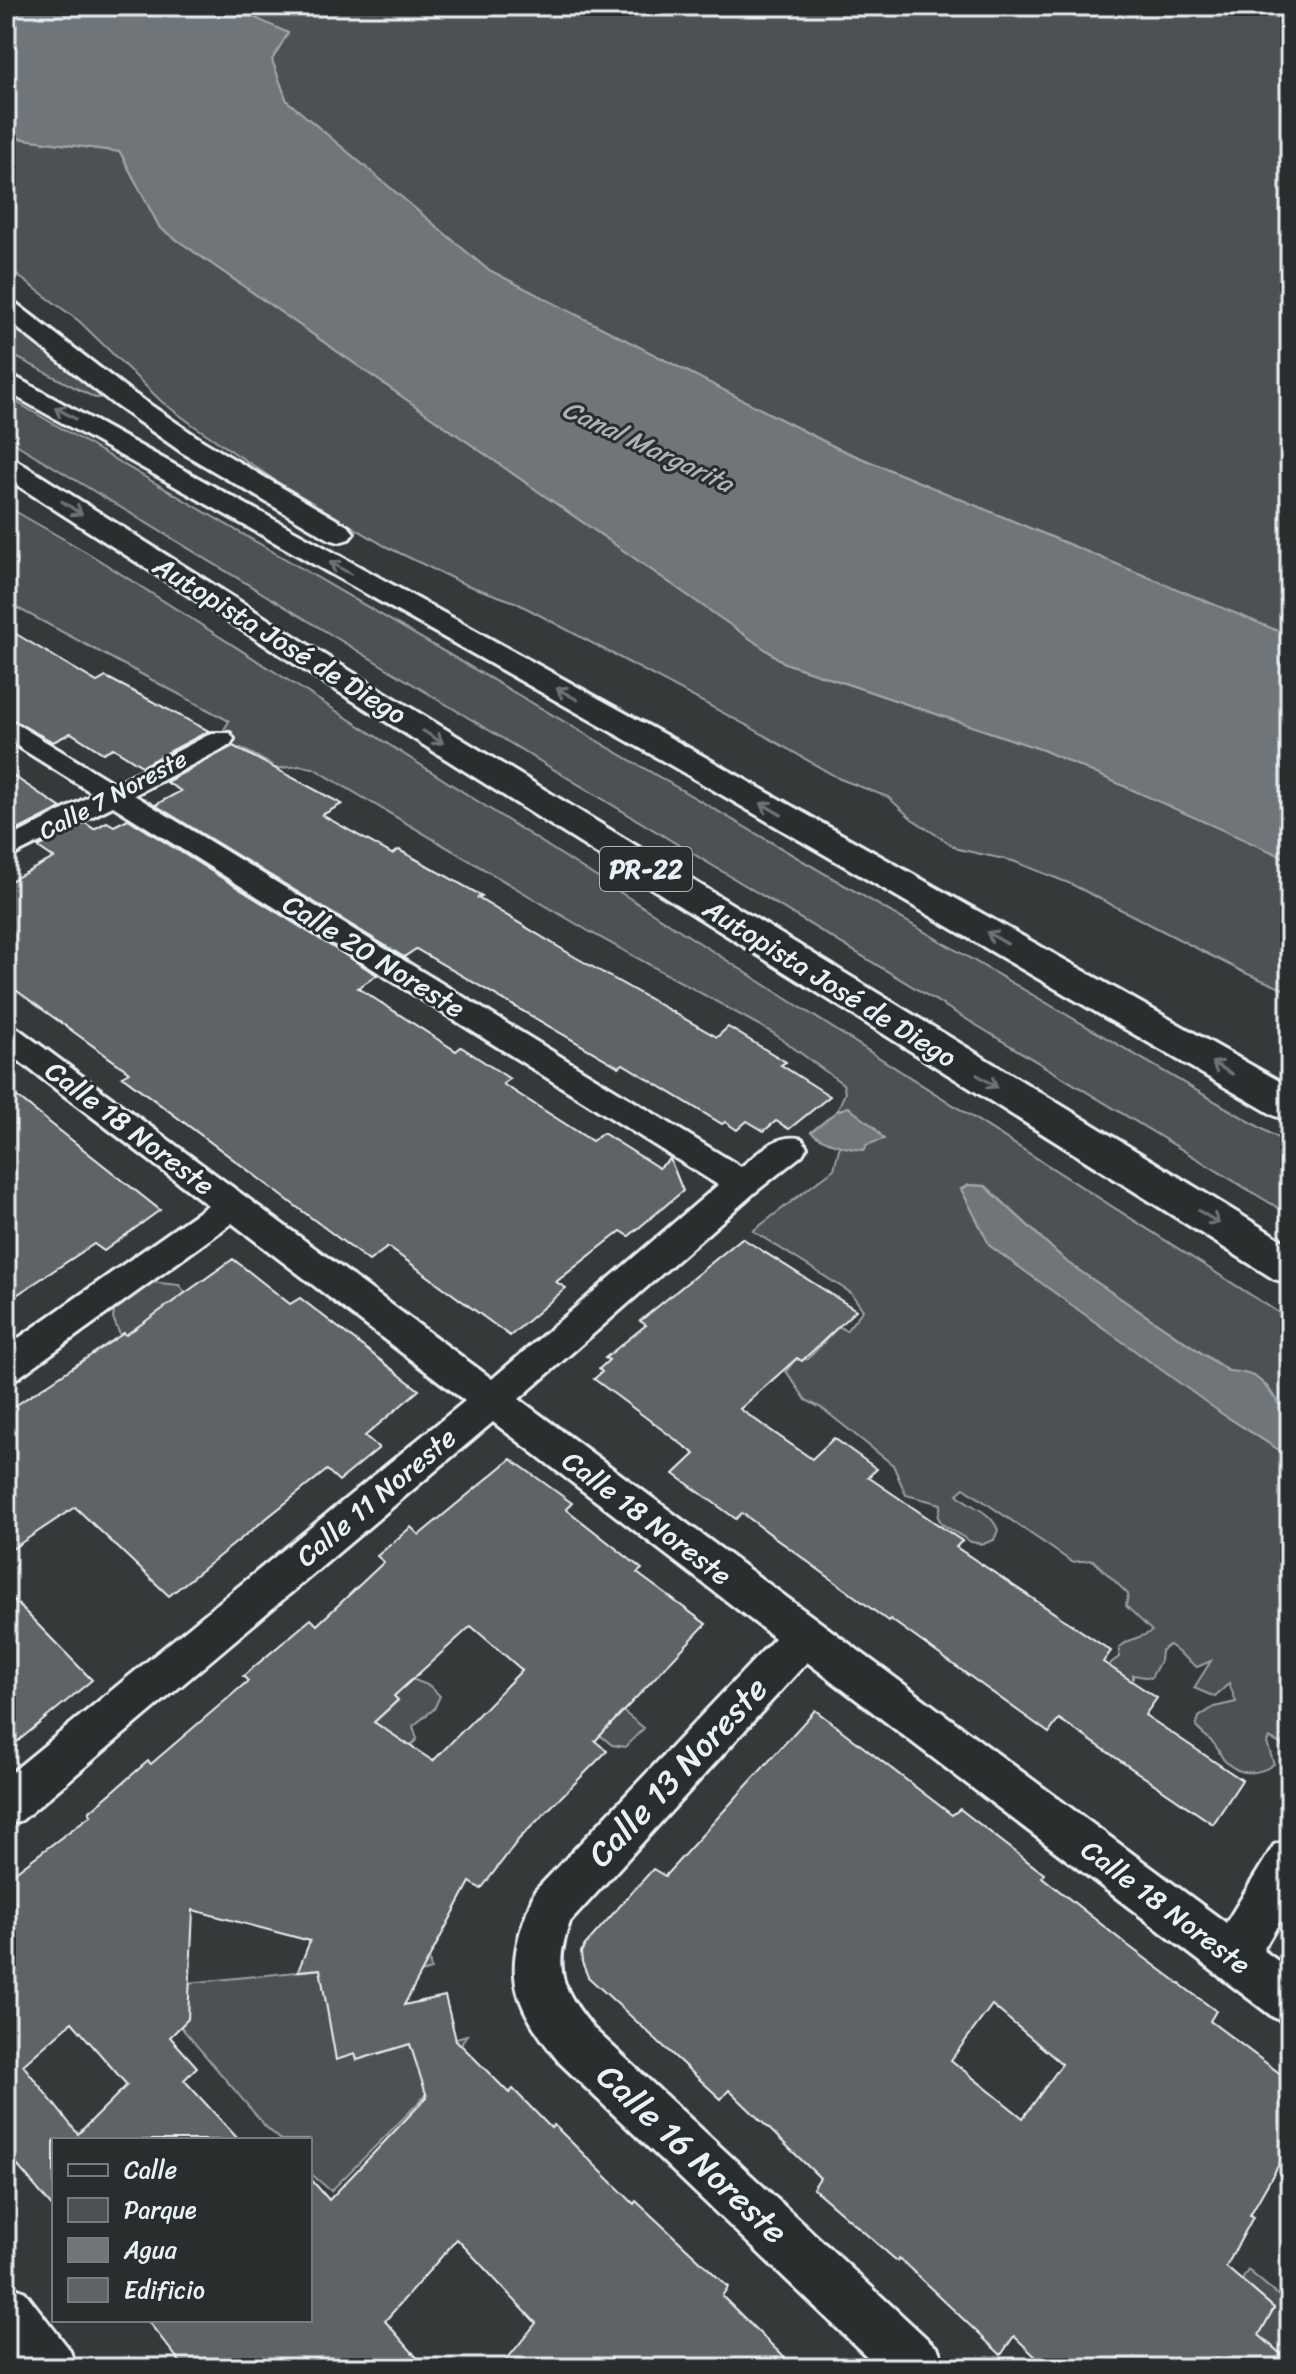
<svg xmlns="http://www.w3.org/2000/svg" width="1296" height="2374" viewBox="0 0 1296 2374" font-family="Sriracha,sans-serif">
<rect width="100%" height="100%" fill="#35393a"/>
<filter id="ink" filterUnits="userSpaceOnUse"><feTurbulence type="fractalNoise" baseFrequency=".0125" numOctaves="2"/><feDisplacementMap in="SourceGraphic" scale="16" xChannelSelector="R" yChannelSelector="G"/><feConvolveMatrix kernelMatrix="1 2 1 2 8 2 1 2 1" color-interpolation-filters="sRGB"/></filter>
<g filter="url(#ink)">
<g fill="#4d5152" stroke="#9aa1a5" stroke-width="2">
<polygon points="230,6 1226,6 1240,13 1290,18 1290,636 837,448 487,269 287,101 272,60"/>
<polygon points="6,134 10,137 120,152 160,228 785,663 1043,750 1290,860 1290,992 1243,972 1071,884 1013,861 958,849 912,819 888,797 840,779 748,726 515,602 464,584 385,546 279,483 193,425 162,402 79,321 6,267"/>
<polygon points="6,317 109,397 95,398 6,352"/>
<polygon points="6,396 1290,1145 1290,1215 6,438"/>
<path d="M6 506 88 553 294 684 1290 1320V1408L1281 1406 1266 1385 1229 1371 1068 1263 986 1186 970 1185 961 1189 967 1200 1221 1413 1290 1457V1759L1281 1744 1269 1738 1267 1743 1274 1764C1259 1775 1240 1776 1226 1762 1221 1758 1219 1750 1215 1745 1210 1739 1202 1734 1196 1727L1199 1717 1214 1707 1236 1702 1229 1683 1215 1697 1194 1688 1211 1661 1197 1667 1169 1645 1161 1651 1160 1661 1151 1678 1133 1675V1682L1116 1671 1104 1679 1111 1663 1119 1657V1648C1130 1637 1140 1639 1152 1631L1126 1606 1128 1594 1093 1560 1072 1562 964 1488 957 1494C972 1509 989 1509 998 1530L994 1540 983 1544 971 1542 942 1524 938 1517 941 1504 906 1495 893 1465 823 1409 806 1400 786 1371 795 1360 808 1359 839 1326 846 1331 863 1310 851 1293 753 1231 834 1169 840 1145 853 1149 874 1141 849 1107 837 1111 845 1093 843 1084 773 1033 590 932 313 768 300 766 272 769 269 767 272 765 241 748 225 757 217 749 218 740 229 721 6 602Z"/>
<polygon points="150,1282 179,1285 186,1294 126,1335 124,1333 120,1335 113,1318 115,1306"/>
<polygon points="561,1662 644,1728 625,1747 612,1745 538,1684"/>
<polygon points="412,1679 430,1686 440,1696 434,1709 413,1726 417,1739 409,1748 359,1736 398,1701 392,1694"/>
<polygon points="429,1958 431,1970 346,1995 336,2059 355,2054 357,2060 410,2044 412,2050 467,2035 462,2042 463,2058 331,2191 310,2173 310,2140 281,2140 266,2127 180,2026 189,1983"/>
<polygon points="1248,2270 1290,2305 1290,2362 1259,2335 1274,2308 1242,2280"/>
</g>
<g fill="#707579" stroke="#a0a7ac" stroke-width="2">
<polygon points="6,6 230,6 288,33 272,60 287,101 487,269 837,448 1290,636 1290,860 1043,750 785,663 160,228 120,152 10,137 6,134"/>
<path d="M848 1107 874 1127 884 1139 866 1145 865 1150C847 1149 824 1143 811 1132L837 1111Z"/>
<path d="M969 1185 985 1186 1068 1263 1228 1371C1259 1372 1263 1382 1280 1406L1290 1408V1457L1221 1413 990 1246 961 1189Z"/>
</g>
<g fill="#5f6365" stroke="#e8f1f8" stroke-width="2" fill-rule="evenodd">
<polygon points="6,628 97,682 106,677 209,731 142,766 113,748 103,753 71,733 53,742 6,717"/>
<polygon points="233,746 342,804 322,815 392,854 399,850 423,863 482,896 478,898 575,957 717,1037 728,1027 786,1062 781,1065 830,1096 789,1129 776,1121 764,1131 747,1121 737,1130 725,1122 722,1124 623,1064 619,1067 416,949 404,957 155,805 181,791 166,782"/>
<polygon points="6,771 61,808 16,831 6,824"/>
<polygon points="128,819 377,975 358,988 456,1051 461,1047 510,1079 503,1084 592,1141 603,1133 659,1168 670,1159 683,1191 629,1236 621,1231 556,1282 566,1288 510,1336 388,1247 369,1261 122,1076 129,1072 6,983 6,883 54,858 38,847 85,823 94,829 107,822 114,826"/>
<polygon points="6,1088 160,1210 104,1251 94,1244 6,1302"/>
<polygon points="742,1238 856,1310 802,1361 797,1358 740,1409 812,1459 834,1438 877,1469 868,1477 962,1541 956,1547 1111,1651 1103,1662 1157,1698 1145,1715 1242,1780 1213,1824 1059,1719 1049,1733 890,1619 888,1621 742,1513 736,1519 674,1474 695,1454 594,1379 602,1372 599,1369 609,1360 605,1358 646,1325 640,1321"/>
<polygon points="233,1259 290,1304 300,1298 419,1390 365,1436 379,1448 339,1481 327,1470 169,1596 75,1507 6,1553 6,1412 124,1333 126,1335"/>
<path d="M511 1459 572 1503 566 1509 642 1569 637 1573 706 1624 595 1741 607 1751 519 1839 481 1889 470 1882 404 2005 445 1996 456 2040 509 2093 513 2089 551 2128 554 2125 634 2204 636 2201 728 2287 722 2296 795 2368H500L536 2323 457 2239 385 2321 426 2368H185L147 2320H310V2178L329 2200 427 2097 410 2044 357 2060 355 2054 336 2060 320 1969 298 1971 310 1941 193 1910 188 2019 170 2037 197 2067 184 2080 239 2140H54V2209L6 2152V1879L91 1815 89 1812 148 1761 151 1764 248 1681 243 1676 311 1619 317 1625 384 1562 377 1556 411 1527 419 1535ZM471 1626 522 1670 433 1761 374 1722 398 1700 394 1696ZM72 2022 127 2085 78 2134 23 2065Z"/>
<polygon points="6,1592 92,1680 6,1751"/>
<path d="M815 1710 952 1815 960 1809 1044 1874 1042 1877 1126 1944 1216 2011 1210 2021 1290 2081V2145L1250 2215 1253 2217 1226 2267 1274 2308 1259 2335 1290 2362V2368H1047L1014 2336 1001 2355 899 2258 897 2261 813 2188 820 2178 729 2090 721 2099 588 1977 582 1962 581 1952 585 1945 653 1869 665 1876ZM992 2005 1062 2064 1023 2118 951 2060Z"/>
</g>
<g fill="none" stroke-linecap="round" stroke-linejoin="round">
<defs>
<g id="street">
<path d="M6 720 15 723 115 784 212 733H230L234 739 230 745 134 795 741 1167C759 1153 777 1132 802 1139L807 1147 802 1155 754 1193 519 1399 1226 1923 1274 1845 1290 1839V1904L1263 1950 1290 1970V2024L1273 2017 807 1662 570 1922C552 1971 563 1990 594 2029L938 2349 946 2368H879L560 2063C507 1997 503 1969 535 1891L775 1638 493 1422 22 1820 6 1826V1777L465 1401 232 1223 19 1377 6 1382V1347L208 1205 6 1051V1025L17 1028 492 1379 718 1185 113 806 6 859V840L94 794 6 739Z"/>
<polygon points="6,2284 25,2292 69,2349 77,2368 16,2368 6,2355"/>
</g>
<g id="highway">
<polygon points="6,300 14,302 130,391 203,441 349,527 354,533 349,539 339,542 329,539 183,453 112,403 6,319"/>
<polygon points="6,372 696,752 1290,1087 1290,1121 1275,1116 672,766 6,391"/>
<polygon points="6,458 16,460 334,661 1290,1245 1290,1284 1274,1279 312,675 6,478"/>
</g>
</defs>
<use href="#street" stroke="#e8f1f8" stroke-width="6"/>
<use href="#highway" stroke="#e8f1f8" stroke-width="6"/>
<use href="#street" fill="#2a2d2e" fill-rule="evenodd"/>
<use href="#highway" fill="#2a2d2e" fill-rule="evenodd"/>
</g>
<defs><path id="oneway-shaft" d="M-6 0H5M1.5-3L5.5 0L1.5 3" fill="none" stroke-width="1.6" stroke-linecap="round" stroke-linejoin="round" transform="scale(2)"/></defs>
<g stroke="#6c7275">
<use href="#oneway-shaft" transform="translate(65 413) rotate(-150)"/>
<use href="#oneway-shaft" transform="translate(72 508) rotate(33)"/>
<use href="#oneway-shaft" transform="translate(340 568) rotate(-151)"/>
<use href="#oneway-shaft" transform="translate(567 694) rotate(-151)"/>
<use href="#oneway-shaft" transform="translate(433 737) rotate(32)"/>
<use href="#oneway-shaft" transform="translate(771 809) rotate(-150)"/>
<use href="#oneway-shaft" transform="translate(997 938) rotate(-150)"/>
<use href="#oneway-shaft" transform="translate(1222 1068) rotate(-150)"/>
<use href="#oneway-shaft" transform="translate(987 1081) rotate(32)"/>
<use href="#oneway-shaft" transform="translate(1209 1217) rotate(32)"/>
</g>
</g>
<g text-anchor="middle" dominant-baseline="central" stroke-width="6" stroke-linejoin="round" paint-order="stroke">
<g font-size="24" fill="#e8f1f8" stroke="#2a2d2e">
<text transform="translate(113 795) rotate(-28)">Calle 7 Noreste</text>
</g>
<g font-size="26" font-style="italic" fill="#acb3b8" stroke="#2a2d2e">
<text transform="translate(648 446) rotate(25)">Canal Margarita</text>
</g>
<rect fill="#2a2d2e" stroke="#afb6bb" stroke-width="2" x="600" y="847" width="92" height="44" rx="6"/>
<g font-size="26" font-weight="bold" fill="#e8f1f8">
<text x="646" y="869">PR-22</text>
</g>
<g font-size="28" fill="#e8f1f8" stroke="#2a2d2e">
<text transform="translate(280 640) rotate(32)">Autopista José de Diego</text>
<text transform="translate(374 956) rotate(32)">Calle 20 Noreste</text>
<text transform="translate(830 983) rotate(32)">Autopista José de Diego</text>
<text transform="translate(130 1128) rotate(37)">Calle 18 Noreste</text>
<text transform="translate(376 1497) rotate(-40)">Calle 11 Noreste</text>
<text transform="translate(647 1518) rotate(37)">Calle 18 Noreste</text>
<text transform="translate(1166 1907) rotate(37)">Calle 18 Noreste</text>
</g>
<g font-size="34" fill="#e8f1f8" stroke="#2a2d2e">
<text transform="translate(678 1772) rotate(-47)">Calle 13 Noreste</text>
<text transform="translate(692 2154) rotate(43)">Calle 16 Noreste</text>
</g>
</g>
<rect width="1296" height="2374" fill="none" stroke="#2a2d2e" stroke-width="32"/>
<rect x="16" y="16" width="1264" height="2342" fill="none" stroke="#e8f1f8" stroke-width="3" filter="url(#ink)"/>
<rect x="52" y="2138" width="260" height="184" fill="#2a2d2e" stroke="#767b7f" stroke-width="2"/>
<rect x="68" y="2164" width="40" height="12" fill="#2a2d2e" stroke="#767b7f" stroke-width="2"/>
<text x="124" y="2178" font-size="24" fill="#e8f1f8">Calle</text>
<rect x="68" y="2198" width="40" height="24" fill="#4d5152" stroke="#767b7f" stroke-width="2"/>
<text x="124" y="2218" font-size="24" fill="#e8f1f8">Parque</text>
<rect x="68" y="2238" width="40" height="24" fill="#707579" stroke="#767b7f" stroke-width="2"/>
<text x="124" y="2258" font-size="24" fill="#e8f1f8">Agua</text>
<rect x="68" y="2278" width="40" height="24" fill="#5f6365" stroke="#767b7f" stroke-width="2"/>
<text x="124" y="2298" font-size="24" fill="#e8f1f8">Edificio</text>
</svg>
